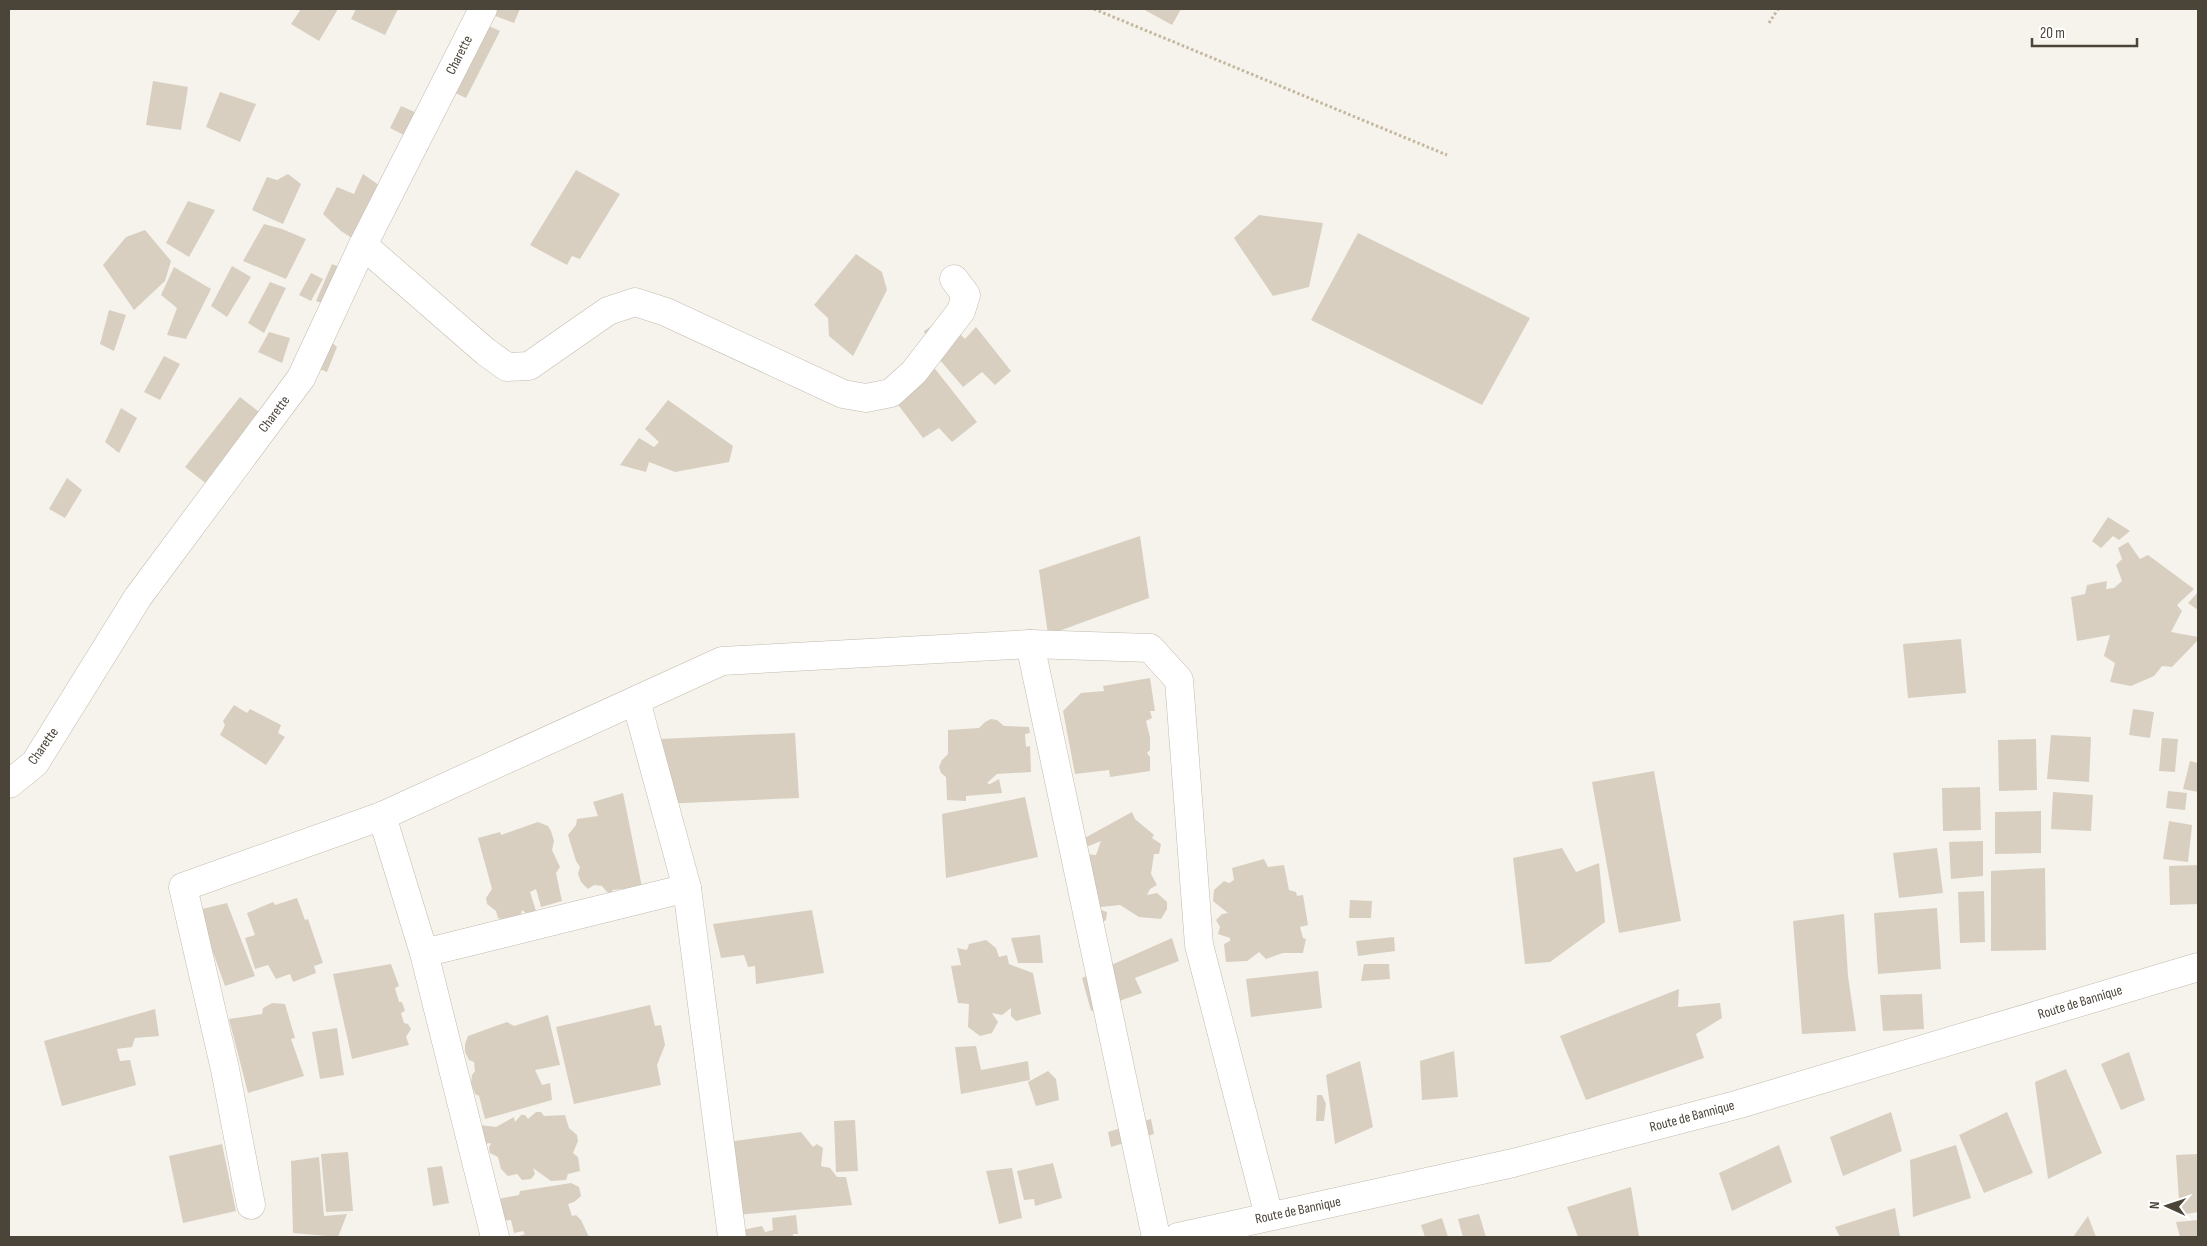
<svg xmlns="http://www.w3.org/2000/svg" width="2207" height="1246" viewBox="0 0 2207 1246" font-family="'Sofia Sans Condensed',sans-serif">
<rect width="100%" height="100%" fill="#f6f3ec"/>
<g fill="#d8cfc1">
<polygon points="301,9 338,9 319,41 291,24"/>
<polygon points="356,9 398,9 385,35 351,19"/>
<polygon points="486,9 520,9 514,23 485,12"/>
<polygon points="1143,9 1181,9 1172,25"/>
<polygon points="475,20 500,31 466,98 442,87"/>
<polygon points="153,81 188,87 181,130 146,125"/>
<polygon points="220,92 256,104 240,142 206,127"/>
<polygon points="401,106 417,113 406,136 390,128"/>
<polygon points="576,170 620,194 580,259 572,256 567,265 530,245"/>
<polygon points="288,174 301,184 283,224 252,210 267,177 277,180"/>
<polygon points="363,174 383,188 355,240 341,231 323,214 337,187 354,194"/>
<polygon points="188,201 215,210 189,257 166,243"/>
<polygon points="1259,215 1323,223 1309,287 1273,296 1234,238"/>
<polygon points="264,224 282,229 306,239 286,279 243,261"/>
<polygon points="145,230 171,261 165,281 134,310 103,265 126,237"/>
<polygon points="1358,233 1530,318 1482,405 1311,320"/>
<polygon points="856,254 882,272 887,290 853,356 829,336 828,318 814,305"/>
<polygon points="332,264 348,271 332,307 316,301"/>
<polygon points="232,266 251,277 227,317 211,306"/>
<polygon points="174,267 211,289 186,339 167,335 177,308 161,295"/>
<polygon points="311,273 323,279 311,301 299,295"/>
<polygon points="270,282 286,288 264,333 248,323"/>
<polygon points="109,310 126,315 114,351 100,344"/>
<polygon points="944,318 965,339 976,327 1011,371 995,385 982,372 963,387 928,346 924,331"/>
<polygon points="269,332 290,338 282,363 258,352"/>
<polygon points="330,341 337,347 327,372 296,360"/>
<polygon points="917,346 977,422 952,442 939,428 923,438 884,386"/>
<polygon points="164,356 180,364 160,400 144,392"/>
<polygon points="240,397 268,419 213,489 185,467"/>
<polygon points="668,400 733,446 729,462 675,472 649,462 646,472 620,465 639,438 654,447 659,442 645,429"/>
<polygon points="121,408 137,418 119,453 105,442"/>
<polygon points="67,478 82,490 65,518 49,509"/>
<polygon points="2108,517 2130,531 2119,540 2113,536 2101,548 2092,541"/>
<polygon points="1140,536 1149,598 1048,635 1039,570"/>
<polygon points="2128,542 2140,559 2148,555 2194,589 2177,605 2182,611 2171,632 2198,637 2198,640 2172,667 2162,666 2154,676 2131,686 2110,682 2115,663 2104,656 2110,635 2077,641 2071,597 2085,594 2087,585 2107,581 2106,589 2114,588 2122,581 2116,565 2122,559 2118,548"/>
<polygon points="2198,592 2198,610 2188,603"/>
<polygon points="1961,639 1966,693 1908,698 1903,644"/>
<polygon points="1150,678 1155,711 1150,711 1152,718 1146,721 1150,737 1150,750 1147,753 1150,757 1150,771 1110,777 1109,770 1075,774 1063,711 1081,693 1104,691 1103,686"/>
<polygon points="234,705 247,713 250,709 281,725 278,733 285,737 266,765 220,735 225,725 223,721"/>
<polygon points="2133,709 2154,712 2150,738 2129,735"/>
<polygon points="991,719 997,720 1004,726 1029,727 1030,733 1025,734 1026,747 1030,746 1031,772 997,774 987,783 990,784 999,779 1002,793 966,796 966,801 947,800 946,777 941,773 939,767 942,760 948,754 948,730 979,728 985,722"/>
<polygon points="795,733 799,798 662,804 659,739"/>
<polygon points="2051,735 2091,737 2089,782 2047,779"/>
<polygon points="2162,738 2178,739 2175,772 2159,771"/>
<polygon points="2036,739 2037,790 1999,791 1998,740"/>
<polygon points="2190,761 2198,763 2198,792 2183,789"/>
<polygon points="1654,771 1681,921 1619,933 1592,782"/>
<polygon points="1980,787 1981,830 1943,831 1942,788"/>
<polygon points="2168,791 2187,793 2185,810 2166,808"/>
<polygon points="2053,792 2093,795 2091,831 2051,829"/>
<polygon points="623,793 642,887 612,890 612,893 607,892 602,886 594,885 588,889 581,882 578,874 580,867 576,861 568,835 576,825 577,819 598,816 593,802"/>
<polygon points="1025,797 1038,857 946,878 942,814"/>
<polygon points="2041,811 2041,853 1995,854 1995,812"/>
<polygon points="1132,812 1135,819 1154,835 1152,838 1161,844 1159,854 1154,854 1151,874 1157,885 1150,889 1147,895 1157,893 1167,902 1167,909 1161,919 1139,917 1120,905 1101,907 1101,910 1107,912 1106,920 1097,925 1085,854 1096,855 1101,841 1084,848 1081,840"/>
<polygon points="2169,821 2192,825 2188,862 2163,859"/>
<polygon points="538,822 548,826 551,831 554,841 552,850 560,867 556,873 562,901 541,907 536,889 530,892 536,911 526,913 522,910 521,915 507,921 498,918 496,911 487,904 486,898 492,889 478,838 500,832 501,835"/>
<polygon points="1983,841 1983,876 1951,879 1949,842"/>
<polygon points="1562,848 1576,872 1599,863 1605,922 1550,962 1525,964 1513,858"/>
<polygon points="1937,848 1943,893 1899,898 1893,853"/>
<polygon points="1264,859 1268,867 1284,865 1289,890 1296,892 1297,896 1303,895 1308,925 1300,927 1303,938 1306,939 1303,953 1283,953 1266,959 1259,952 1247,961 1226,962 1224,944 1230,941 1230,938 1218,934 1220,927 1216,920 1222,914 1228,913 1213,901 1214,890 1224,881 1229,883 1234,880 1232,868"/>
<polygon points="2198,865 2198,904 2170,905 2169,866"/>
<polygon points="2045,868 2046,950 1991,951 1991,871"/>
<polygon points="1984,891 1985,942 1960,943 1958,892"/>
<polygon points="297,898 305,920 308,919 323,963 314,966 316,973 293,982 290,974 276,979 268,965 255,969 245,938 255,935 247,913 273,902 275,905"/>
<polygon points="1350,900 1372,901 1371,918 1349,918"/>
<polygon points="227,903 255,976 225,986 198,910"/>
<polygon points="1937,908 1941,969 1878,974 1874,913"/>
<polygon points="812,910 824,973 756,984 755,966 748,967 744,955 721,958 713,924"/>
<polygon points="1844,914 1848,976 1856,1031 1802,1034 1793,921"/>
<polygon points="1040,935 1043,963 1018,963 1011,938"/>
<polygon points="1394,937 1395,951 1358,956 1356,941"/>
<polygon points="1172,938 1179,961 1135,978 1142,993 1091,1011 1082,978"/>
<polygon points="986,940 996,948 999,957 1007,955 1009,964 1033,973 1041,1014 1016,1021 1011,1016 1011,1008 1002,1015 992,1013 998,1022 992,1033 980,1036 968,1027 969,1004 958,1003 951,966 961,965 957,948 967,950 969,944"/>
<polygon points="391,964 399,986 395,988 399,1002 402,1002 405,1011 401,1013 404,1023 408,1024 411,1029 406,1037 409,1045 352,1059 333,974"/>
<polygon points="1364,964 1389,964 1390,979 1361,981"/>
<polygon points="1318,971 1322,1008 1251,1017 1246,979"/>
<polygon points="1679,989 1678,1007 1720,1003 1722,1018 1696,1034 1704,1058 1586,1100 1560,1036"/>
<polygon points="1922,994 1924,1029 1883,1031 1880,995"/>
<polygon points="272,1003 285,1004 295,1038 291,1039 304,1076 248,1093 229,1019 262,1014 263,1008"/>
<polygon points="650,1005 655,1026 661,1025 665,1045 657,1065 661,1085 574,1104 556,1027"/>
<polygon points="155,1009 159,1036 135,1038 132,1047 117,1049 120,1061 130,1060 136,1085 62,1106 44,1041"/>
<polygon points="548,1015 560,1065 535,1070 542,1085 550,1083 552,1100 485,1119 479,1096 475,1094 471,1083 472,1075 475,1071 474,1062 469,1060 465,1052 465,1044 468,1036 507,1022 514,1026"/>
<polygon points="337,1028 344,1075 320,1079 312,1032"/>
<polygon points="976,1046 981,1070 1028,1061 1030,1080 961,1094 955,1047"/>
<polygon points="1454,1051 1458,1097 1422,1100 1420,1061"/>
<polygon points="2129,1052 2145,1100 2121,1110 2101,1064"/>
<polygon points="1360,1061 1373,1127 1335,1144 1326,1075"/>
<polygon points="2066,1069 2102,1153 2048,1179 2035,1082"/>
<polygon points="1048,1071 1056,1079 1059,1100 1036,1106 1028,1082"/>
<polygon points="1317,1095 1322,1095 1326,1104 1324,1121 1316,1121"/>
<polygon points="536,1112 541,1112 544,1116 565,1115 569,1128 577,1135 578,1141 573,1153 578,1157 580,1171 568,1174 566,1180 551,1181 533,1168 535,1174 531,1179 522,1180 517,1174 508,1176 501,1169 498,1157 490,1153 489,1148 491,1143 483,1144 480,1125 496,1127 514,1117 515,1122 521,1115 525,1115 528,1119"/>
<polygon points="1891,1112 1902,1151 1843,1176 1830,1137"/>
<polygon points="2007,1112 2033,1173 1984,1193 1959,1135"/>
<polygon points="1151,1119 1154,1134 1111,1147 1108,1132"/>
<polygon points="855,1120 858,1171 836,1172 834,1121"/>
<polygon points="801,1132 813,1147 817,1144 823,1148 821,1166 830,1168 837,1177 846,1177 852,1205 725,1216 720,1143"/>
<polygon points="222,1144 236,1211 183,1223 169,1156"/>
<polygon points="1779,1145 1792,1182 1732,1211 1719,1173"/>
<polygon points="1956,1145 1971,1198 1913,1217 1910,1160"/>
<polygon points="348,1152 353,1211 326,1212 321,1154"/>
<polygon points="2198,1154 2198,1212 2180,1215 2176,1155"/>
<polygon points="319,1157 324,1216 347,1214 338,1237 293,1233 291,1161"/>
<polygon points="1053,1163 1062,1198 1035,1206 1034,1199 1024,1200 1017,1171"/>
<polygon points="442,1166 449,1203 433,1206 427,1168"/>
<polygon points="1012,1168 1022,1218 999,1224 986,1171"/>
<polygon points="571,1183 579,1187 581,1196 574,1202 568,1204 572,1216 576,1215 581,1220 589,1237 517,1237 525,1234 523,1231 514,1233 511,1220 502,1221 498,1199 519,1195 520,1191"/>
<polygon points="1631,1187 1639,1236 1578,1237 1567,1207"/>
<polygon points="1895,1208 1900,1237 1840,1237 1835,1227"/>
<polygon points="1479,1214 1486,1237 1463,1237 1458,1219"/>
<polygon points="796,1215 798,1234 793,1234 793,1237 738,1237 737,1231 762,1226 765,1232 773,1230 772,1218"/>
<polygon points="2088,1216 2096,1237 2073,1237"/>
<polygon points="1442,1218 1448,1237 1425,1237 1421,1225"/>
<polygon points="2198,1220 2198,1237 2180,1237 2176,1222"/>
</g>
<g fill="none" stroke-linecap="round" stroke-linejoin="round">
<defs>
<g id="minor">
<polyline points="363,245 486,352 507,367 529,366 608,311 635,302 666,312 843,394 866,398 891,393 914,372 961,311 966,295 954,279"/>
<polyline points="1030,644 1156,1237"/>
<polyline points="636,701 687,888 732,1237"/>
<polyline points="9,784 35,763 138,597 301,378 363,245 483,9"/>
<polyline points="382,816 424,953 495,1237"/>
<polyline points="424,953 687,888"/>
<polyline points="251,1205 225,1069 183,887 382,816 722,661 1030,644 1150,648 1179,680 1199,945 1269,1216"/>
<polyline points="1178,1237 1513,1163 1736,1105 2198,967"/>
</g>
</defs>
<use href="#minor" stroke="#c2bbae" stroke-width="29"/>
<g stroke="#c4b79f" stroke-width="3" stroke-dasharray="2.5 2.5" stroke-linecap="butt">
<polyline points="1094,9 1447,155"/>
<polyline points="1769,23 1778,9"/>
</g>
<use href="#minor" stroke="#fff" stroke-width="28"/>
</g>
<g text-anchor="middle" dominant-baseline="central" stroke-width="4" stroke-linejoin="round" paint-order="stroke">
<g font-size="14" fill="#4b4439" stroke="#fff">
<text transform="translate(459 55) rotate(-63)">Charette</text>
<text transform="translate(274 414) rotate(-53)">Charette</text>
<text transform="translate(43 746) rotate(-55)">Charette</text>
<text transform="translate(2080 1002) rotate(-17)">Route de Bannique</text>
<text transform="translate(1692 1116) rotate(-15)">Route de Bannique</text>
<text transform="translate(1298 1210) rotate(-12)">Route de Bannique</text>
</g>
</g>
<rect width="2207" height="1246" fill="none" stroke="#4b4439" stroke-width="20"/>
<g transform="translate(2167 1206) rotate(273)" stroke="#ffffff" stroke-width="4" paint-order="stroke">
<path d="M0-4L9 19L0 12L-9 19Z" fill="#4b4439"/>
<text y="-8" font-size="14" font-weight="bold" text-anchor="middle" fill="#4b4439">N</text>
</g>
<path d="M2032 38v8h105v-8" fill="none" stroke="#4b4439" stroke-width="2.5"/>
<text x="2040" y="38" font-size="15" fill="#4b4439" stroke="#ffffff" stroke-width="4" paint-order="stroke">20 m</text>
</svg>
